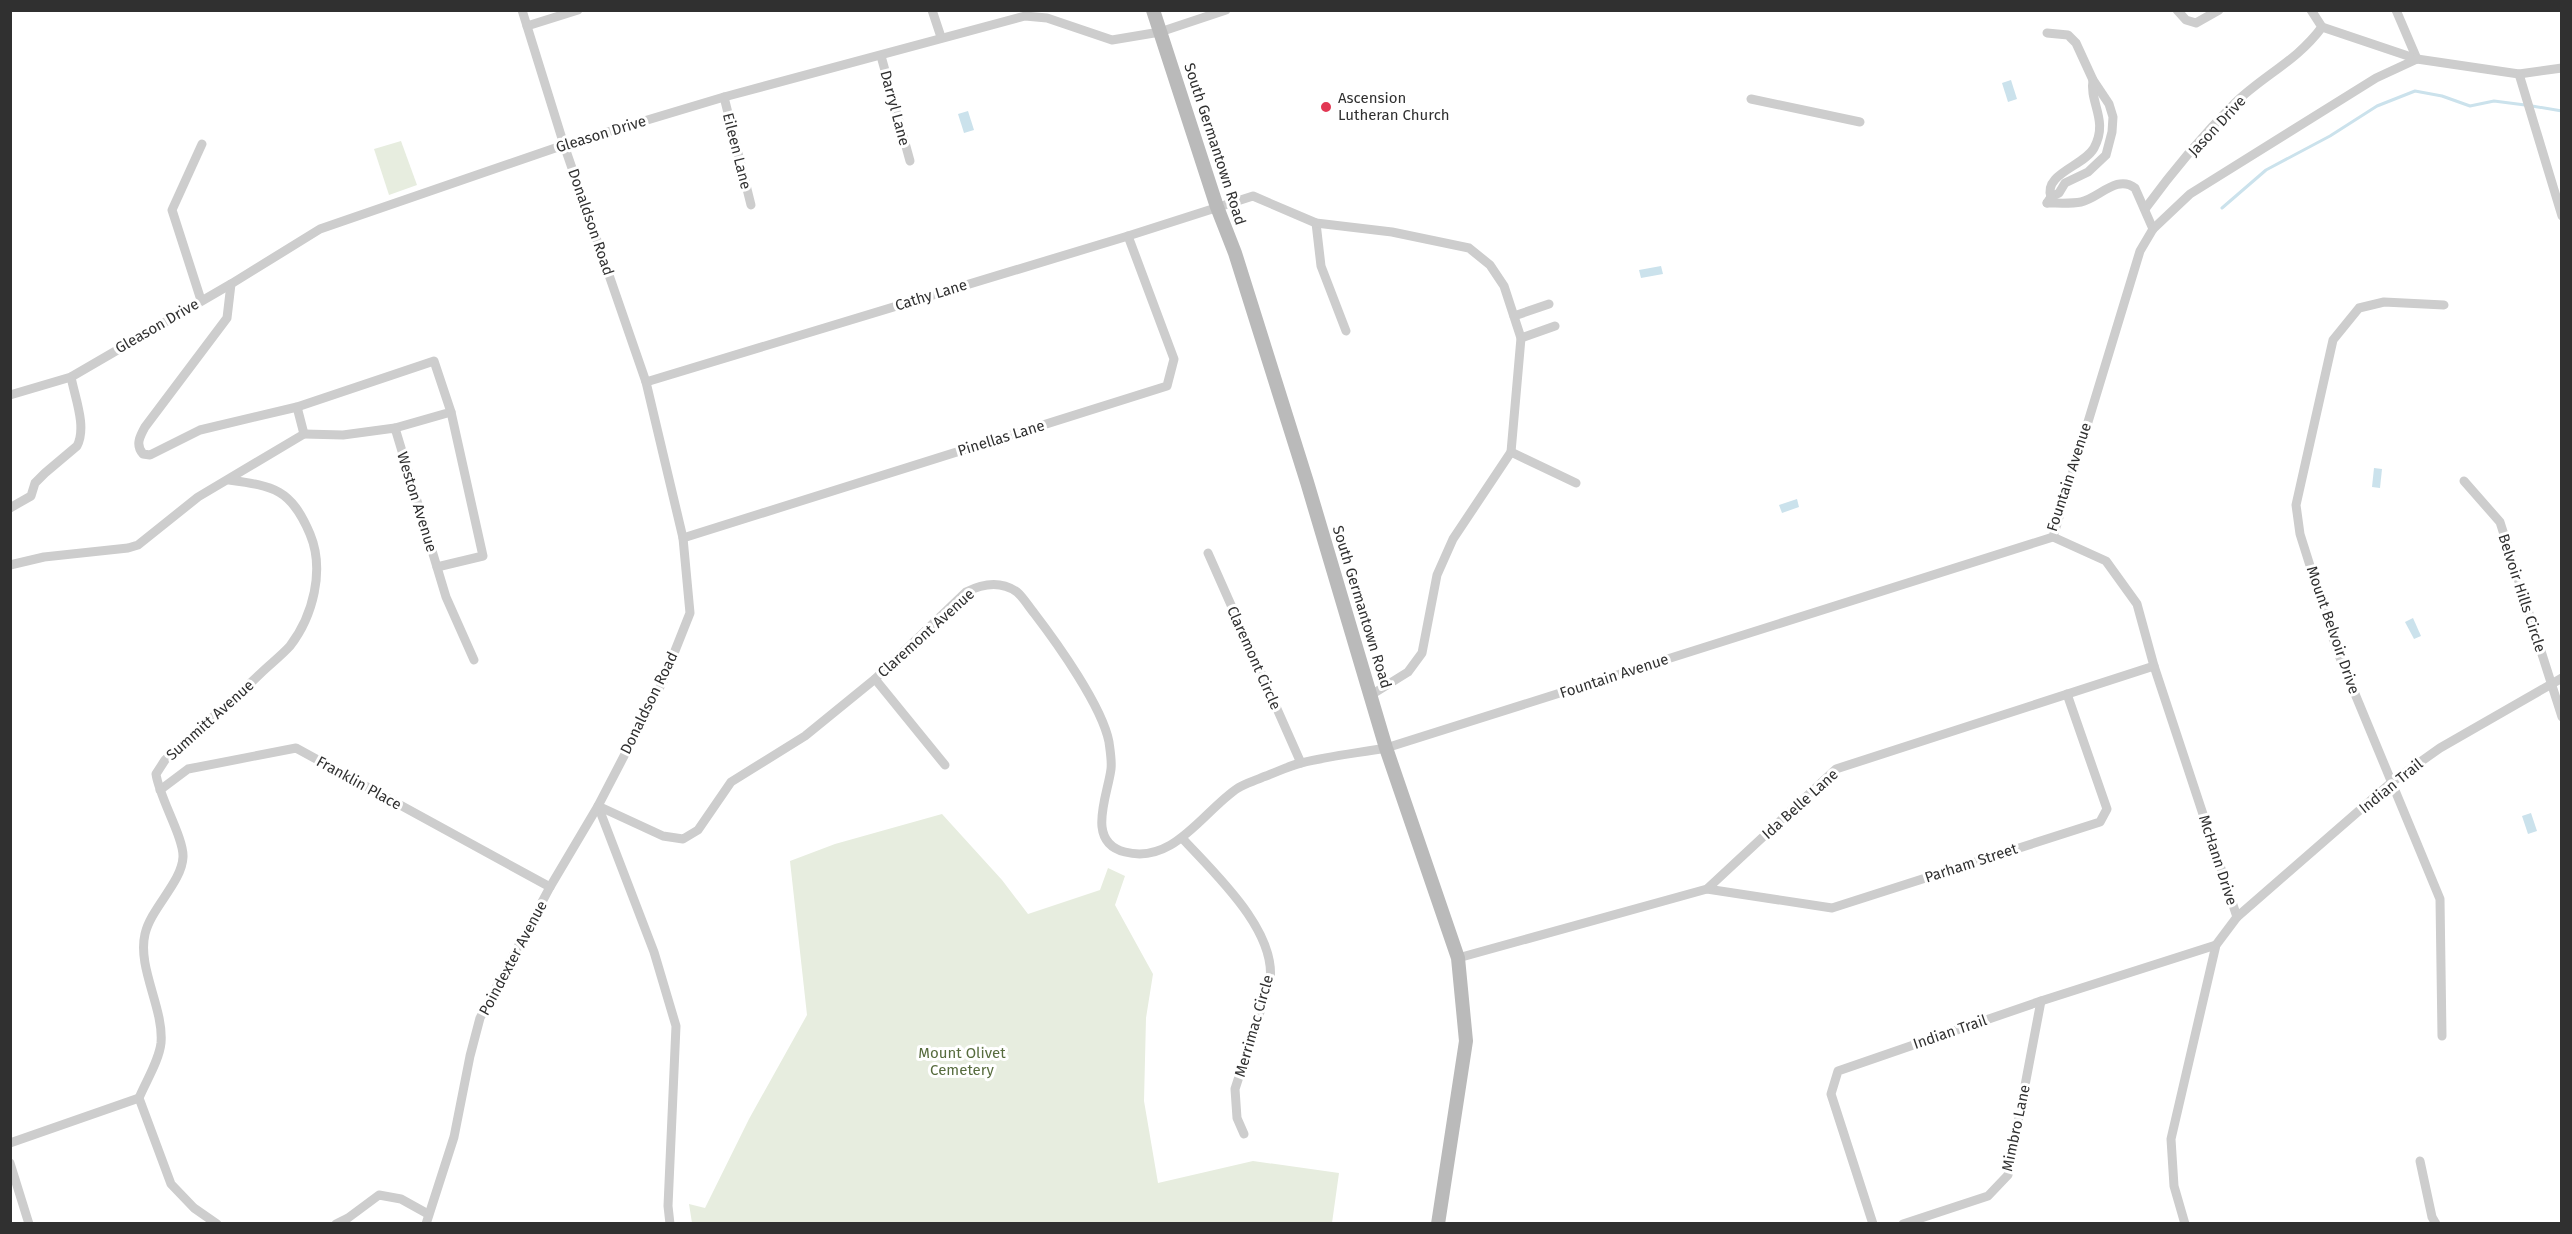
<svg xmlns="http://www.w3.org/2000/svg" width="2572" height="1234" viewBox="0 0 2572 1234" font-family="'Fira Sans',sans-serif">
<rect width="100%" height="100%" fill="#fff"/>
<g fill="#e7eddf">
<polygon points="401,141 417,185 389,195 374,149"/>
<polygon points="942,814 1002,880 1028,914 1100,890 1108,868 1125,876 1115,905 1153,974 1146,1018 1144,1101 1158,1183 1253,1161 1339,1173 1332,1223 692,1223 689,1204 705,1208 749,1119 807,1015 790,861 835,844"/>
</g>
<g fill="#cbe2ec">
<polygon points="2011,80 2017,99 2008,102 2002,83"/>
<polygon points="968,111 974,130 964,133 958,114"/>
<polygon points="1661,266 1663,274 1641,278 1639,270"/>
<polygon points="2374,468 2382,469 2380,488 2372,487"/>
<polygon points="1797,499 1799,507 1782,513 1779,505"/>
<polygon points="2413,618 2421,636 2414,639 2405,622"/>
<polygon points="2531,813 2537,831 2528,834 2522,816"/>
</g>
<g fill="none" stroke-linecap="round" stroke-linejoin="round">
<g stroke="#cbe2ec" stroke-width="3">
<polyline points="2532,106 2562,111"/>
<polyline points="2222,208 2266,170 2330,136 2377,106 2415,91 2442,96 2470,106 2494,101 2525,105"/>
</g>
<g stroke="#cdcdcd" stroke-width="9">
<polyline points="522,10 564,145 646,382 683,538 690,613 663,681 598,806 654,952 676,1026 668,1206 670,1224"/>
<polyline points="932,10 941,37"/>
<polyline points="2177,10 2186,20 2196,23 2219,10"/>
<polyline points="2396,10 2417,59"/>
<polyline points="527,26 578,10"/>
<polyline points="2322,27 2417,59"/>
<polyline points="2047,33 2068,35 2076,43 2093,80 2109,104 2113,117 2112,132 2106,155 2088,172 2065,183 2059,193 2051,197 2047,203"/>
<polyline points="881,56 910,161"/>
<polyline points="2519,74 2562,216"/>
<polyline points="724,97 751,205"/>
<polyline points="1751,99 1860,122"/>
<path d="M2051 197C2043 174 2084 166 2094 148 2109 120 2089 103 2093 80"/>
<path d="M2047 203C2058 203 2071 204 2081 202 2099 198 2117 174 2135 188L2153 229"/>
<path d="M2145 209C2172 172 2203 135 2235 103 2264 75 2297 61 2322 27L2311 10"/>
<polyline points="1316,223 1321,266 1346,331"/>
<path d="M231 284 227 318 145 427C140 436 135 445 143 454L150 455 200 430 297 407 434 361 451 412 395 428"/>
<polyline points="201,300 172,210 202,144"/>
<polyline points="1514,316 1549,304"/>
<polyline points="1521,338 1555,326"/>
<polyline points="646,382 1128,236 1253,196 1316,223 1392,232 1469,248 1490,265 1504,286 1521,338 1511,452 1453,539 1437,575 1422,653 1408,672 1371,695"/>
<polyline points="10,395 71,377 231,284 320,229 564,145 724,97 1025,16 1047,18 1112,40 1160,32 1226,10"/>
<polyline points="304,434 343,435 395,428 446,597 474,660"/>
<polyline points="1511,452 1576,483"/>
<polyline points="2464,481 2500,522 2562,717"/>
<path d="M10 508 31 496 35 483 45 473 77 446C87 427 75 398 71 377"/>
<polyline points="2053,537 2106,561 2137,604 2154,666 2237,917 2216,945 2171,1139 2174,1186 2185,1224"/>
<polyline points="683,538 1167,386 1174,359 1128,236"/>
<polyline points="1208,553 1301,763"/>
<polyline points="10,565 44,557 128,548 138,545 198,497 304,434 297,407"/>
<polyline points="437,567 483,556 451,412"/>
<polyline points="875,679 945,765"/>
<polyline points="160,790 188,769 296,748 550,887"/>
<path d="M1182 838C1213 872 1277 930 1270 981L1235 1089 1237 1118 1244 1134"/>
<polyline points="1707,889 1832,908 2100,822 2107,809 2067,694"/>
<polyline points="2237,917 2392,782 2440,748 2562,678"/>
<polyline points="1458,958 1707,889 1836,769 2154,666"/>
<polyline points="2442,1036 2440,899 2336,648 2300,534 2296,505 2333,340 2359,308 2384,302 2444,305"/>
<polyline points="10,1143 139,1098"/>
<polyline points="2420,1161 2432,1217 2436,1224"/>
<polyline points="10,1163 29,1224"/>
<path d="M217 1224 194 1208 171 1184 139 1098C146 1081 159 1061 161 1043 164 1008 137 968 145 934 151 908 182 882 183 857 184 838 159 797 156 774L165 760C196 731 229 704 260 674 269 665 281 656 290 646 313 616 325 570 310 534 291 489 274 486 229 480"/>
<polyline points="336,1224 348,1218 379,1195 401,1199 428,1214"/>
<path d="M426 1224 454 1137 470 1056 480 1018 550 887 598 806 663 836 683 839 698 830 731 782 805 736 875 679 966 592C982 584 1000 580 1017 592 1023 597 1029 607 1034 613 1057 643 1102 706 1109 742 1110 750 1112 761 1111 769 1108 795 1085 842 1125 852 1174 865 1203 811 1238 788 1245 783 1255 781 1263 777 1275 773 1288 766 1301 763 1329 756 1358 753 1386 748L2053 537 2140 251 2153 229 2190 194 2376 78 2417 59 2519 74 2562 68"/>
<polyline points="1873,1224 1831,1094 1838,1071 2041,1001 2216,945"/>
<polyline points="1903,1224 1988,1196 2008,1175 2041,1001"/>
</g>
<polyline stroke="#bababa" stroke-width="14" points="1153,10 1217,207 1235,253 1307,482 1386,748 1458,958 1466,1041 1438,1224"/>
</g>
<circle fill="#e23753" stroke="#fff" stroke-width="2" cx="1326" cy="107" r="6"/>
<g text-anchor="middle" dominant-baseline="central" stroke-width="6" stroke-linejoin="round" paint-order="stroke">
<g font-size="15" fill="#303030" stroke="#fff" text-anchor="start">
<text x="1338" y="98">Ascension<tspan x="1338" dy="17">Lutheran Church</tspan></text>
</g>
<g font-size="15" fill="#303030" stroke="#fff">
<text transform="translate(895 108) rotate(75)">Darryl Lane</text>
<text transform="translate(2217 126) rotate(-47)">Jason Drive</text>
<text transform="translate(601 134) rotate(-17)">Gleason Drive</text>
<text transform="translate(1215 144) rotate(72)">South Germantown Road</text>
<text transform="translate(737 151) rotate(76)">Eileen Lane</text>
<text transform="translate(591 222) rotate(71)">Donaldson Road</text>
<text transform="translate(931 295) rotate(-17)">Cathy Lane</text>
<text transform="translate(157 326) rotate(-30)">Gleason Drive</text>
<text transform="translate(1001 438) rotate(-17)">Pinellas Lane</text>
<text transform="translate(2069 477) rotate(-72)">Fountain Avenue</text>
<text transform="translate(417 502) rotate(73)">Weston Avenue</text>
<text transform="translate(2522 593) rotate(72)">Belvoir Hills Circle</text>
<text transform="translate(1362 607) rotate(73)">South Germantown Road</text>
<text transform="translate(2333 630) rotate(71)">Mount Belvoir Drive</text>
<text transform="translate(926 633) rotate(-42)">Claremont Avenue</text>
<text transform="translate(1254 658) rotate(66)">Claremont Circle</text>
<text transform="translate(1614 676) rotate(-18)">Fountain Avenue</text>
<text transform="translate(649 703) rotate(-64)">Donaldson Road</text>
<text transform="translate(210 720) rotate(-42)">Summitt Avenue</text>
<text transform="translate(359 783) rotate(29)">Franklin Place</text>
<text transform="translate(2391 786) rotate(-39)">Indian Trail</text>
<text transform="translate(1800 804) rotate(-42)">Ida Belle Lane</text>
<text transform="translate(2218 860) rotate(72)">McHann Drive</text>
<text transform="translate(1971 863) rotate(-18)">Parham Street</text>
<text transform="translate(513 958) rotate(-62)">Poindexter Avenue</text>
<text transform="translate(1254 1026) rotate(-74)">Merrimac Circle</text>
<text transform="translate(1950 1032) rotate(-19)">Indian Trail</text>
<text transform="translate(2016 1128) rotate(-78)">Mimbro Lane</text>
</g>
<g font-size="15" fill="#576c3e" stroke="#fff">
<text x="962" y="1053">Mount Olivet<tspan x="962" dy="17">Cemetery</tspan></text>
</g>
</g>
<rect width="2572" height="1234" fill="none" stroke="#303030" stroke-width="24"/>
</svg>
